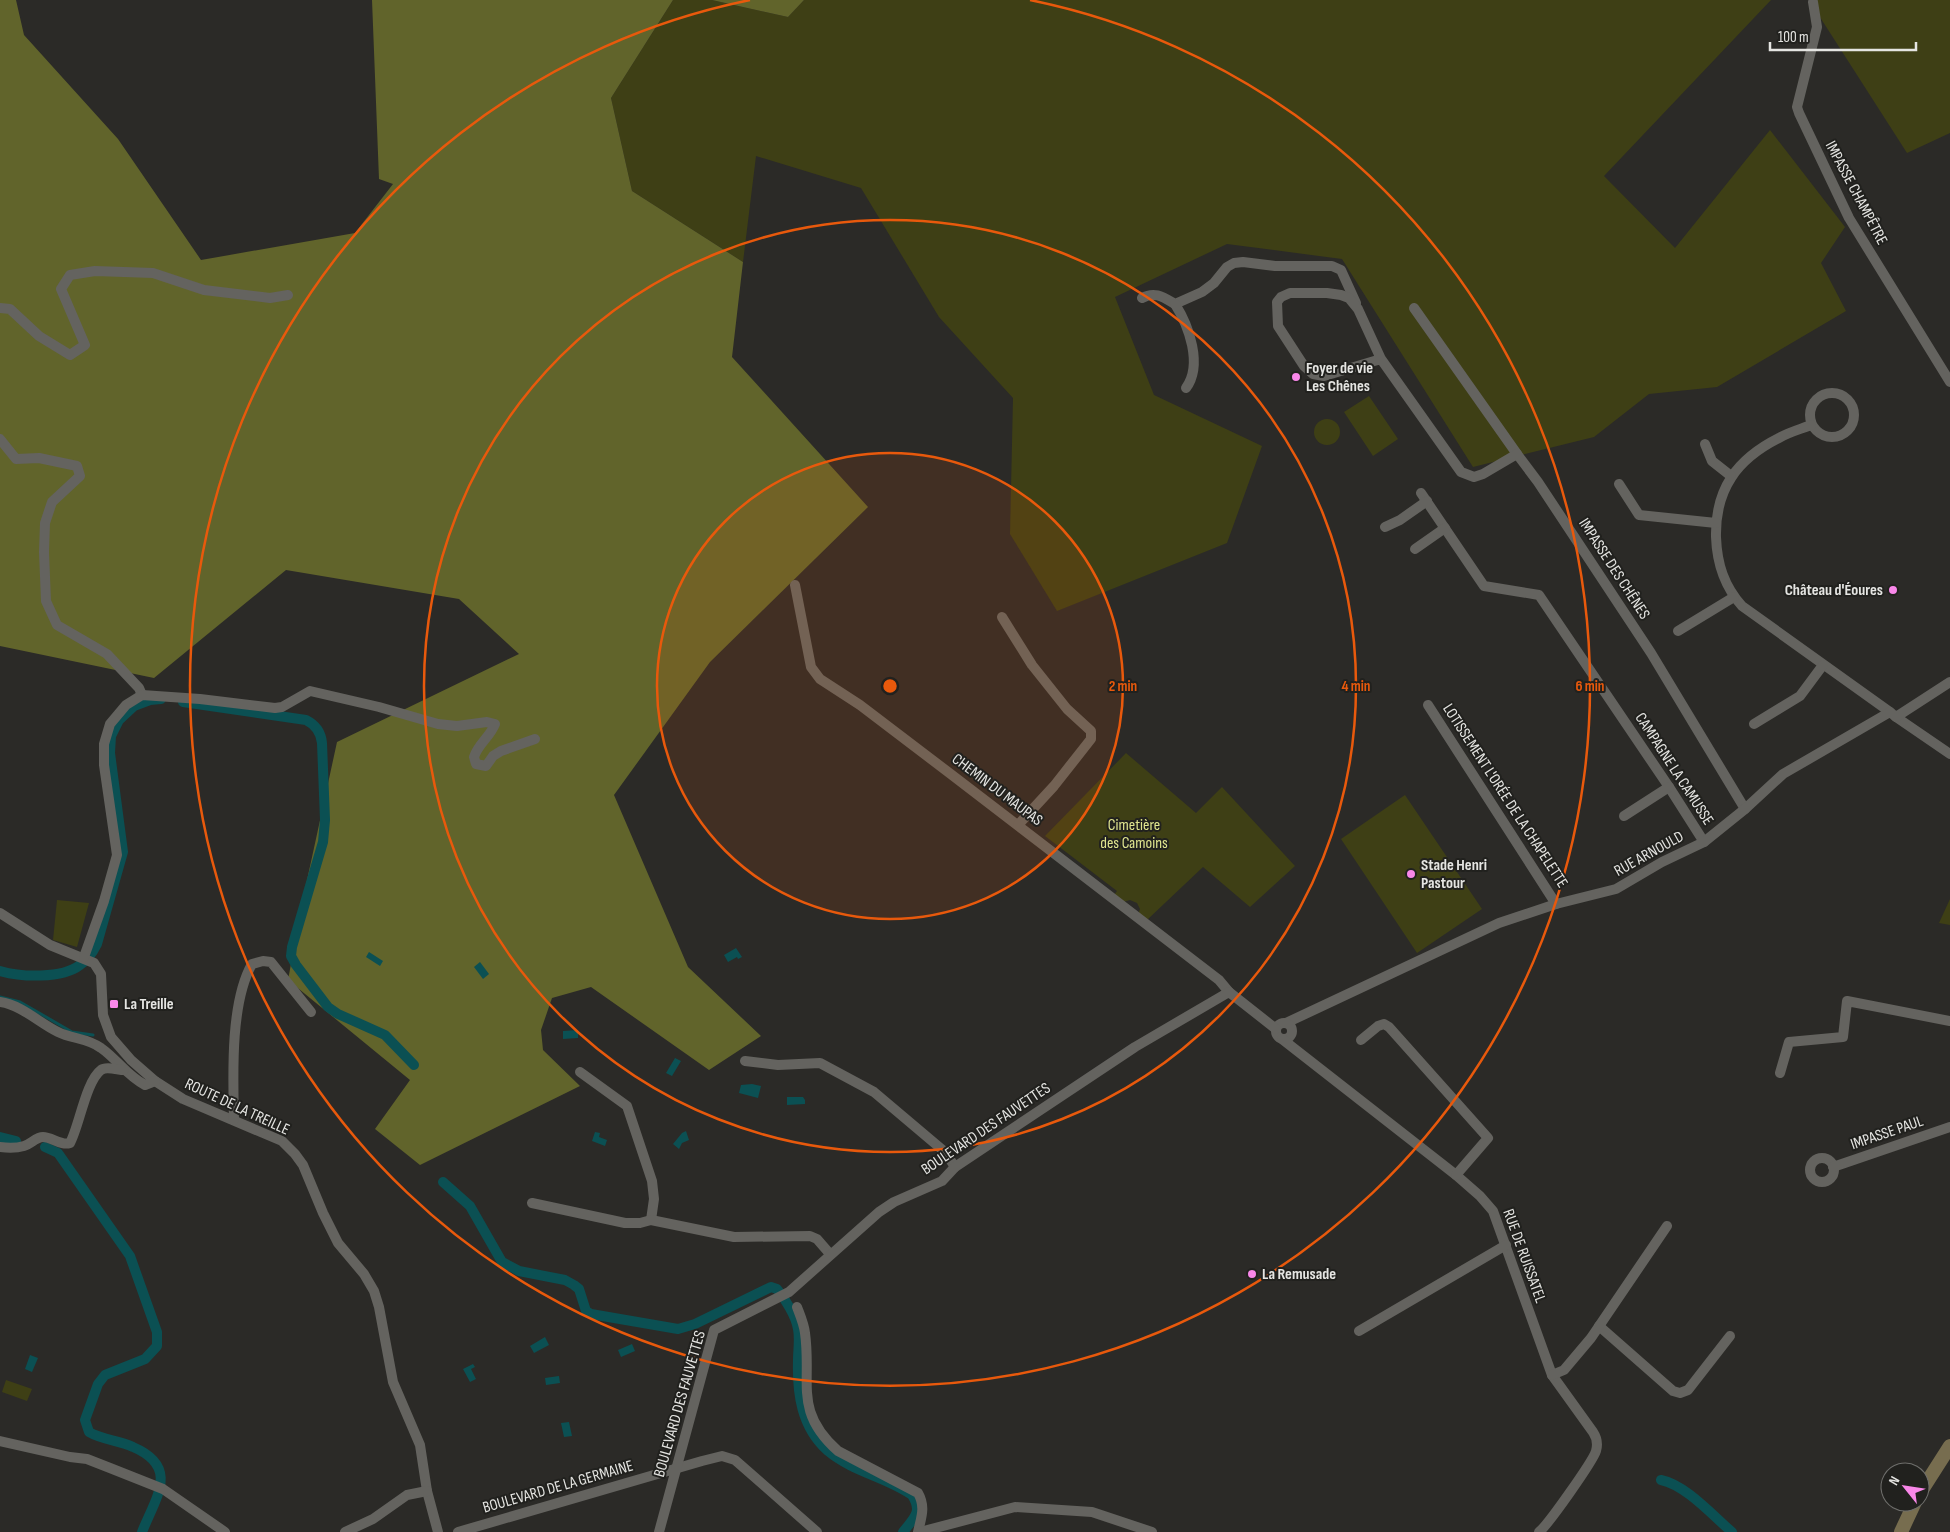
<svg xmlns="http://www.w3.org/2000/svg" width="1950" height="1532" viewBox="0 0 1950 1532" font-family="'Sofia Sans Condensed',sans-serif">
<rect width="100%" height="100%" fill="#2b2a27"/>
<g fill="#3e3f15">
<polygon points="673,0 712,0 788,17 804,0 1771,0 1604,176 1675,248 1770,130 1845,227 1821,263 1846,311 1717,387 1649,394 1594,437 1473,467 1342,259 1227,244 1115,297 1154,395 1262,446 1227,543 1057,611 1010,534 1013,398 939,317 861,188 756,156 743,262 632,191 611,98"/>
<polygon points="1809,0 1950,0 1950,133 1907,153"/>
<polygon points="1369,396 1398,439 1373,456 1344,412"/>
<circle cx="1327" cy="432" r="13"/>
<polygon points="1126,753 1196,813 1222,787 1295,866 1250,907 1203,867 1147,920 1138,914 1140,909 1137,903 1130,900 1123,902 1114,895 1117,891 1045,836"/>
<polygon points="1405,795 1482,909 1417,953 1341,839"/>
<polygon points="1950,899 1950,925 1939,923"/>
<polygon points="57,900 89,903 77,947 53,940"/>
<polygon points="6,1380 32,1389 27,1401 2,1392"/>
</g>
<g fill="#61642b">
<polygon points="0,0 16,0 24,35 118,139 201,260 355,233 393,184 379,179 372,0 673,0 611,98 632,191 743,262 732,357 868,507 710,662 614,795 688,967 761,1036 709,1070 591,987 552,998 541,1030 543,1050 580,1086 420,1165 375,1129 410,1080 288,980 304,894 337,742 519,654 459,599 286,570 154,678 0,646"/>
<polygon points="712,0 804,0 788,17"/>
</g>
<g fill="#0b5053">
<polygon points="736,948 742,957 738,959 737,957 728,962 724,955"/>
<polygon points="369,952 383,961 380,966 366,957"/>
<polygon points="480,962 489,974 483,979 474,967"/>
<polygon points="578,1030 578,1038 563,1039 563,1031"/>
<polygon points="675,1058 681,1061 672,1076 666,1073"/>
<polygon points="752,1084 761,1086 758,1098 739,1093 741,1085"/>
<polygon points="787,1097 803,1097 805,1100 805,1104 787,1105"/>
<polygon points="686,1131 689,1140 682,1143 679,1149 673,1144 682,1133"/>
<polygon points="595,1132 600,1133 599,1137 607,1140 605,1146 592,1141"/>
<polygon points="545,1337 549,1345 534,1353 530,1346"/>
<polygon points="632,1344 635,1351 621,1357 618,1350"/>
<polygon points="30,1355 38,1358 32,1372 25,1369"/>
<polygon points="473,1364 475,1367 471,1369 476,1379 470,1382 463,1369"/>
<polygon points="559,1376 560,1383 546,1385 545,1378"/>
<polygon points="569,1422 572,1436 564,1437 561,1423"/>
</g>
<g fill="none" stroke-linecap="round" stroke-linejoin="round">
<polyline stroke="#0b5053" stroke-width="3" points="0,997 20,1002 72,1032 93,1035"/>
<g stroke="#0b5053" stroke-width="10">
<path d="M183 702 306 720C316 725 321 732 322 743L325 820 323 842 292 947 291 956 296 965 328 1007 338 1014 385 1035 414 1065"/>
<path d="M0 971C21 977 62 979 80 965 88 960 93 952 97 944L123 852 110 753 111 736 119 720 134 706 150 700 161 699"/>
<polyline points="0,1137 16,1141"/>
<path d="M45 1147 58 1153 130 1256 157 1332V1346L145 1359 105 1375 98 1384 85 1420 89 1432C102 1440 119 1440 133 1447 180 1467 156 1497 142 1532"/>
<path d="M443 1182 470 1206 502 1262 519 1271 565 1280 574 1285 579 1289 586 1311 591 1314 678 1329 695 1324 771 1287 777 1289C785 1299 796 1316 798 1329 800 1339 798 1350 798 1360 797 1393 801 1427 828 1451 853 1472 886 1477 912 1495 923 1512 914 1518 903 1532"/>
<path d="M1661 1480C1686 1485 1713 1516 1732 1532"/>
</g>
<g stroke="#64635f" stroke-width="10">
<polyline points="1813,2 1817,27 1797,107 1799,113 1849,218 1950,382"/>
<path d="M1142 298C1155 291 1163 297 1175 304L1202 292 1214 283 1227 267 1234 263 1243 262 1275 266H1332L1341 270 1356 303"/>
<path d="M1175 304C1189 326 1203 365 1186 388"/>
<polyline points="0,308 10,309 39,336 70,355 85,345 61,289 70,275 95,271 153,273 204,290 270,298 288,295"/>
<polyline points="1414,308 1517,454"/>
<polyline points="1381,359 1324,376 1313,374 1304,366 1278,326 1277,302 1281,297 1290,293 1327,293 1341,295 1349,298 1358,309 1381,359 1461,472 1474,477 1483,474 1517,454 1538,482 1651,653 1745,809"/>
<circle cx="1832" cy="415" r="22"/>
<path d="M1811 425C1801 429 1789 432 1779 438 1737 459 1715 489 1716 537 1717 564 1724 586 1742 606L1890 712"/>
<polyline points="0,439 16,459 39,458 77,466 80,476 52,502 45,523 44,552 46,601 57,625 107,654 139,688 142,695"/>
<polyline points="1705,444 1712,461 1731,476"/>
<polyline points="1619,484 1639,515 1716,523"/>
<polyline points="1421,493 1484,586 1539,595 1669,787 1704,842"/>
<polyline points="1385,527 1400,520 1427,501"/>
<polyline points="1415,549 1445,528"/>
<polyline points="795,585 811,667 820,679 860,705 952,775 1219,980 1229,992"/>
<polyline points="1002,617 1032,665 1067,709 1091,731 1091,739 1054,786 1018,825"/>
<polyline points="1678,631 1734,597"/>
<polyline points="1428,705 1556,904"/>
<polyline points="1896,717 1950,754"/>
<polyline points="1754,724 1800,696 1823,665"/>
<polyline points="1624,816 1669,787"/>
<polyline points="0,913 50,945 94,963 101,974 103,1015 111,1037 131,1060 155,1081 183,1099 282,1141 295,1154 303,1165 323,1213 338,1243 364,1274 374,1291 379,1307 393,1382 420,1445 427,1491 438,1532"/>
<path d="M84 957 104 901 117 855 104 765V744L110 724 126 705 142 695 200 699 275 708 282 707 310 691 379 707 438 724 457 726 487 722 495 724C490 737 478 744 474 757L476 764 486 766 493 756 501 751 535 739"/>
<path d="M0 1002C22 1005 39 1023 58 1032 72 1039 88 1038 101 1048 117 1059 127 1076 145 1085L155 1081"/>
<polyline points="1286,1023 1499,923 1556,904 1616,889 1662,862 1704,842 1745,809 1783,774 1890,712 1896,717 1950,682"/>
<circle cx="1284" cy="1031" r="8"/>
<path d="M1282 1039 1456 1175 1480 1196 1493 1211 1552 1375 1593 1432C1597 1438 1598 1444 1596 1451 1593 1461 1548 1525 1539 1532"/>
<polyline points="1361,1040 1378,1026 1384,1024 1389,1027 1488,1138 1456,1175"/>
<polyline points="745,1061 778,1065 820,1063 874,1092 945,1152 955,1167"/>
<polyline points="580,1072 627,1106 652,1181 654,1199 651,1220"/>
<polyline points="1780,1073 1789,1042 1843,1037 1847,1001 1950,1021"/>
<path d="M234 1120C233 1076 230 1003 252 964L263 961 271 962 311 1012"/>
<path d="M0 1147C8 1148 17 1148 24 1146 31 1144 36 1137 43 1137 52 1137 61 1146 70 1143 79 1127 86 1081 101 1070 106 1066 118 1070 124 1070"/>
<circle cx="1822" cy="1170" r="12"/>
<polyline points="1833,1167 1950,1127"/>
<polyline points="532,1203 625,1223 640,1223 651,1220 734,1237 810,1236 817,1239 830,1254"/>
<path d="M797 1307C800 1315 804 1324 805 1333 812 1383 793 1411 838 1451L918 1493C926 1507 921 1518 918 1532"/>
<polyline points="1599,1326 1673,1391 1680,1393 1688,1390 1730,1336"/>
<polyline points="1359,1331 1506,1245"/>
<polyline points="1552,1375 1564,1370 1591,1338 1667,1226"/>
<polyline points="0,1441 70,1457 87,1459 110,1468 163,1489 225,1532"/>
<polyline points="345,1532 373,1519 407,1495 427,1491"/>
<polyline points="458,1532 702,1461 722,1456 735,1460 817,1532"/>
<polyline points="659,1532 714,1330 789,1292 879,1212 894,1202 942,1181 955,1167 1135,1047 1229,992 1276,1029"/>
<polyline points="920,1532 1015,1507 1092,1512 1152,1532"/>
</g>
<g stroke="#776d4f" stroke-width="14">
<polyline points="1920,1493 1950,1446"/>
<polyline points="1901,1532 1915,1502"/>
</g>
</g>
<circle cx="890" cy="686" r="233" fill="#e8590c" fill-opacity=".12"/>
<g fill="none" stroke="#e8590c" stroke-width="2.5">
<circle cx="890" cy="686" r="233"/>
<circle cx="890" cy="686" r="466"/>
<path d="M1030 0A700 700 0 1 1 750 0"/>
</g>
<g fill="#f987e9" stroke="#21211e" stroke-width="2">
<circle cx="1296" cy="377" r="5"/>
<circle cx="1893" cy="590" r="5"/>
<circle cx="1411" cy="874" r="5"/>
<rect x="109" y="999" width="10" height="10" rx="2.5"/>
<circle cx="1252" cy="1274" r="5"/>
</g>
<g text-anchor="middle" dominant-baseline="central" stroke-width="4" stroke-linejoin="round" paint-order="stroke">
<g font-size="16" fill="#e5e5e2" stroke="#21211e">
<text transform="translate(1856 193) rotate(62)">IMPASSE CHAMPÊTRE</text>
<text transform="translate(1614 569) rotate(57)">IMPASSE DES CHÊNES</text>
<text transform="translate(1674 769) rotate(57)">CAMPAGNE LA CAMUSSE</text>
<text transform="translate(997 790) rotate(37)">CHEMIN DU MAUPAS</text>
<text transform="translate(1505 796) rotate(57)">LOTISSEMENT L'ORÉE DE LA CHAPELETTE</text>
<text transform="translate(1649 854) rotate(-29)">RUE ARNOULD</text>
<text transform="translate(237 1107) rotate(25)">ROUTE DE LA TREILLE</text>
<text transform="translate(986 1129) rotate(-34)">BOULEVARD DES FAUVETTES</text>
<text transform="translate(1887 1133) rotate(-19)">IMPASSE PAUL</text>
<text transform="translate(1524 1256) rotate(70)">RUE DE RUISSATEL</text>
<text transform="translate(680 1404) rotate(-74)">BOULEVARD DES FAUVETTES</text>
<text transform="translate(558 1487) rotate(-16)">BOULEVARD DE LA GERMAINE</text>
</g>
<g font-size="16" font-weight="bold" fill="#e5e5e2" stroke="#21211e" text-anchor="start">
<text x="1306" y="368">Foyer de vie<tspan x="1306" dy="18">Les Chênes</tspan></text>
<text x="1883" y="590" text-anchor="end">Château d'Éoures</text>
<text x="1421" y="865">Stade Henri<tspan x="1421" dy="18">Pastour</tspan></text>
<text x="124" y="1004">La Treille</text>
<text x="1262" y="1274">La Remusade</text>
</g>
<g font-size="16" fill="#e0e58f" stroke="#21211e">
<text x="1134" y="825">Cimetière<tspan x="1134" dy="18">des Camoins</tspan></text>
</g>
</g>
<circle cx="890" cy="686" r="8" fill="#e8590c" stroke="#21211e" stroke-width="2.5"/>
<g font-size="15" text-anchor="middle" font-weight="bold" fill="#e8590c" stroke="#21211e" stroke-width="4" stroke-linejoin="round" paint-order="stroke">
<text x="1123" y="691">2 min</text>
<text x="1356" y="691">4 min</text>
<text x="1590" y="691">6 min</text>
</g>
<g transform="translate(1905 1487) rotate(300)"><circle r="24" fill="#21211e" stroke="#6f6f6c"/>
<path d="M0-4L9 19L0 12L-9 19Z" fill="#f987e9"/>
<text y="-8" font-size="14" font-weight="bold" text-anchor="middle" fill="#e5e5e2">N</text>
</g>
<path d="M1770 42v8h146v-8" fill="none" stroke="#e5e5e2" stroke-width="2.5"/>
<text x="1778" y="42" font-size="15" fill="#e5e5e2" stroke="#21211e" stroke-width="4" paint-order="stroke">100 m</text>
</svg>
